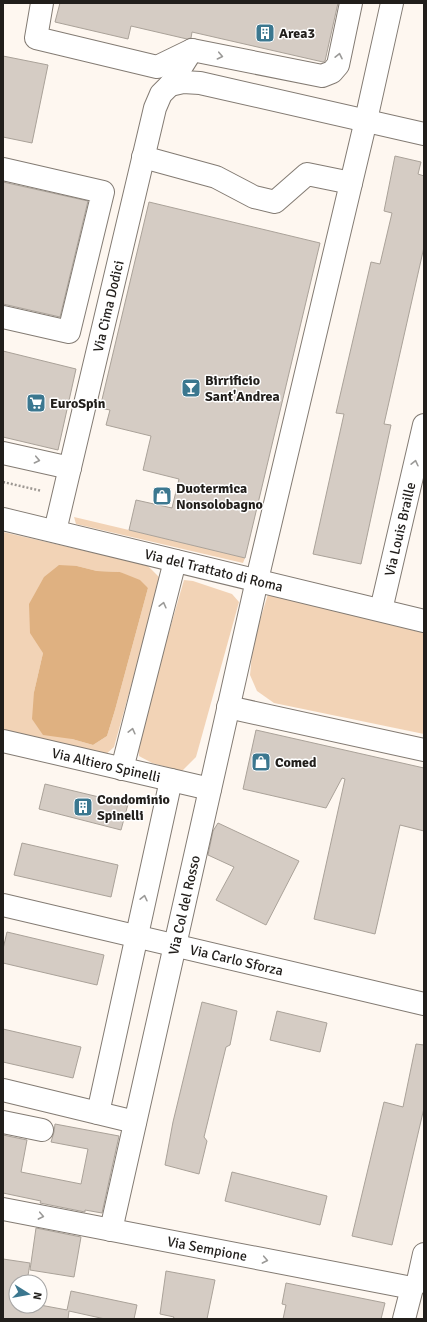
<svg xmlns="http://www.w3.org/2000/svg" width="427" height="1322" viewBox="0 0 427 1322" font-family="Signika,sans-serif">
<rect width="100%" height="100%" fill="#fef7f0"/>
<g fill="#f2d3b6" fill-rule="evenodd">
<polygon points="74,517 226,553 245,558 243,563 76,524"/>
<path d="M3 532 147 565 159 577 158 589 114 747 104 756 3 731ZM77 566 97 571 120 572 148 588 115 710 107 736 93 745 72 739 34 692 43 653Z"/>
<polygon points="184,580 193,581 232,594 239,602 196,757 182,771 152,763 139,756 138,739"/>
<polygon points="268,594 424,633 424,734 274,703 257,691 250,675 253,643"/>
</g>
<polygon fill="#dfb181" points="59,565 77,566 97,571 120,572 140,580 148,588 115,710 107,736 93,745 72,739 43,735 32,719 34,692 43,653 30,633 29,604 44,577"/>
<g fill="#d5ccc4" stroke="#aaa299">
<polygon points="60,3 338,3 325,61 323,62 192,32 191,38 187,39 131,26 128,39 55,22"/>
<polygon points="3,56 48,65 32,143 3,137"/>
<polygon points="395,156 421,162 418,174 424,176 424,247 384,424 391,425 361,564 313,554 344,414 336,413 371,262 380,264 392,213 384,211"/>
<polygon points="3,182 88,201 60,317 3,304"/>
<polygon points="149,202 320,243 245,558 129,530 136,500 172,508 179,479 143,470 151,436 106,425 110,410 100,408"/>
<polygon points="3,351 76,369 58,450 3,437"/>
<polygon points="256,730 424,768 424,831 400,825 375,934 314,919 345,779 342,778 326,808 243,789"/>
<polygon points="45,784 128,804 121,830 39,809"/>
<polygon points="218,823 299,861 266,925 216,900 234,867 208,855 213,831"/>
<polygon points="22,843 118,865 111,897 14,875"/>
<polygon points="7,932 104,955 97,985 3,963 3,949"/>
<polygon points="202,1002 237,1011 230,1045 226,1047 204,1137 207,1141 199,1174 165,1165 173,1122"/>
<polygon points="277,1011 327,1023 320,1052 270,1040"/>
<polygon points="3,1029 81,1047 73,1078 3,1062"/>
<polygon points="416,1044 424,1045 424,1108 392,1245 352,1236 384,1102 403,1107"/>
<polygon points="55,1124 119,1136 102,1213 85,1210 85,1212 40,1203 41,1201 3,1193 3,1135 27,1140 21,1172 81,1184 88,1149 51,1142 54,1132"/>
<polygon points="232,1172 327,1196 320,1225 225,1201"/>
<polygon points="36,1228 81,1237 74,1277 30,1270"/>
<polygon points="3,1259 30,1263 27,1282 16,1282 16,1306 40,1306 40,1305 67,1310 71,1291 137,1305 134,1319 105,1319 69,1311 68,1319 3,1319"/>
<polygon points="166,1271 215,1280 207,1319 173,1319 174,1317 160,1314"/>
<polygon points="286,1283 385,1303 381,1319 283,1319 286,1305 282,1304"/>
</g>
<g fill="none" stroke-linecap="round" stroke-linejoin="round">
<defs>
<g id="minor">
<polyline points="42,3 36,38 157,67 192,50 322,76 332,72 338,65 351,3"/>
<polyline points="170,85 183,82 200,83 424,134"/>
<polyline points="143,157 216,177 254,197 275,202 307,174 351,183"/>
<polyline points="3,169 103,192 69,332 3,317"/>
<polyline points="3,453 70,468"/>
<path id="s1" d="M3 519 424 621"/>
<path id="s2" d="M55 531 155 108 161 94 170 85 192 50"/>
<path id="s3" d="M381 610 424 425"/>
<polyline points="228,707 424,750"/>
<path id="s4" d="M3 741 210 789"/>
<polyline points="122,769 175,561"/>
<path id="s5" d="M3 905 424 1004"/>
<polyline points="3,1090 135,1122"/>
<polyline points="98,1113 171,780"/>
<polyline points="3,1122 42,1130"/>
<path id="s6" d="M3 1209 412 1288"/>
<path id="s7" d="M111 1230 260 567 366 120 392 3"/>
<polyline points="404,1319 412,1288 418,1281 424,1254"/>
</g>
</defs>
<use href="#minor" stroke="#837b73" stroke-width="24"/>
<polyline stroke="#9d9893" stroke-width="2.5" stroke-dasharray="2 2" stroke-linecap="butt" points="3,482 42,491"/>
<use href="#minor" stroke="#fff" stroke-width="22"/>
</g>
<defs><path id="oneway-chevron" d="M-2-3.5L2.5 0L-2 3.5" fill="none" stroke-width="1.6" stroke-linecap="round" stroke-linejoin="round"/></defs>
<g stroke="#9b9a98">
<use href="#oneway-chevron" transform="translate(220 56) rotate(12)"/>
<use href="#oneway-chevron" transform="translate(339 56) rotate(-78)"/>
<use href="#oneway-chevron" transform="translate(37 460) rotate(12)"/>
<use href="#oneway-chevron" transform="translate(415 463) rotate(-77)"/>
<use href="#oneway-chevron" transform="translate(163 605) rotate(-76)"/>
<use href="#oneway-chevron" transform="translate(132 731) rotate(-76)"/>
<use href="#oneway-chevron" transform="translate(144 898) rotate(-77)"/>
<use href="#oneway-chevron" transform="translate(41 1216) rotate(11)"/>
<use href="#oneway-chevron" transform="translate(265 1260) rotate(11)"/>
</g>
<defs>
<symbol id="building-square" viewBox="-11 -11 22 22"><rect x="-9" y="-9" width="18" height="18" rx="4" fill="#3b778f" stroke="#fff"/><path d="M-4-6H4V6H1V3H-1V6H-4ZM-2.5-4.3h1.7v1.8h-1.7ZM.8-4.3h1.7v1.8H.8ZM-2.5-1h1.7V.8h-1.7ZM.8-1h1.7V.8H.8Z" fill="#fff"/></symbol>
<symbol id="bar-square" viewBox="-11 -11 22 22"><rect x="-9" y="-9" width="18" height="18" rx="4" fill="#3b778f" stroke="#fff"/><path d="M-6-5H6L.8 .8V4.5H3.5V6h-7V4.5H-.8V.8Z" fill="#fff"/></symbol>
<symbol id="supermarket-square" viewBox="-11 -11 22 22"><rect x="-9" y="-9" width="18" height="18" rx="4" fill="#3b778f" stroke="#fff"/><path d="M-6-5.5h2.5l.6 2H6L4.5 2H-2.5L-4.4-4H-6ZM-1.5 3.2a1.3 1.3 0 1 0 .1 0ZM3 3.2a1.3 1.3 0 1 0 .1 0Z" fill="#fff"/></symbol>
<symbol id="shop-square" viewBox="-11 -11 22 22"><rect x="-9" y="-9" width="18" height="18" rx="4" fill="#3b778f" stroke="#fff"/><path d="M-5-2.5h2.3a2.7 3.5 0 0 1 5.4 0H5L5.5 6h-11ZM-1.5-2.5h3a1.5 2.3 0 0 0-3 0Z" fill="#fff"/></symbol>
</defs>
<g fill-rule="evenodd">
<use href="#building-square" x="254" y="22" width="22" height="22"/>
<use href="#bar-square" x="180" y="377" width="22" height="22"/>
<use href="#supermarket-square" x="25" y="392" width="22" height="22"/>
<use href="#shop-square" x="151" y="485" width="22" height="22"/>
<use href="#shop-square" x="250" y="751" width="22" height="22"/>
<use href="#building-square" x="72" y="796" width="22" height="22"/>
</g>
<g text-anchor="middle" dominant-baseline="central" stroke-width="3" stroke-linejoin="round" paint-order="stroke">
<g font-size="14" font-weight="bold" fill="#211e1b" stroke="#fff" text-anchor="start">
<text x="279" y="33">Area3</text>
<text x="205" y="380">Birrificio<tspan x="205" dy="16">Sant'Andrea</tspan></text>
<text x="50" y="403">EuroSpin</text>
<text x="176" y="488">Duotermica<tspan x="176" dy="16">Nonsolobagno</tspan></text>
<text x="275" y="762">Comed</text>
<text x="97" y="799">Condominio<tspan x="97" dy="16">Spinelli</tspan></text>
</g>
<g font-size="14" fill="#211e1b" stroke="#fff">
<text stroke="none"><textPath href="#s2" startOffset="231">Via Cima Dodici</textPath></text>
<text stroke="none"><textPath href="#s3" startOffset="83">Via Louis Braille</textPath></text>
<text stroke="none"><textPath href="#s1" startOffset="217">Via del Trattato di Roma</textPath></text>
<text stroke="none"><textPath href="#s4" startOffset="106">Via Altiero Spinelli</textPath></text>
<text stroke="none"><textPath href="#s7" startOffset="333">Via Col del Rosso</textPath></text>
<text stroke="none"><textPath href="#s5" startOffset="240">Via Carlo Sforza</textPath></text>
<text stroke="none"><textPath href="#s6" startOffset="208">Via Sempione</textPath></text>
</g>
</g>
<rect width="427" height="1322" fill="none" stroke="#211e1b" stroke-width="8"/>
<g transform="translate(28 1294) rotate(101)"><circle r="19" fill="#ffffff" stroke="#a6a5a4"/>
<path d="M0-3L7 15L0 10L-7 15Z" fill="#3b778f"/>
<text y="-6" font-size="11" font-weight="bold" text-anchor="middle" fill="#211e1b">N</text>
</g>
</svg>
